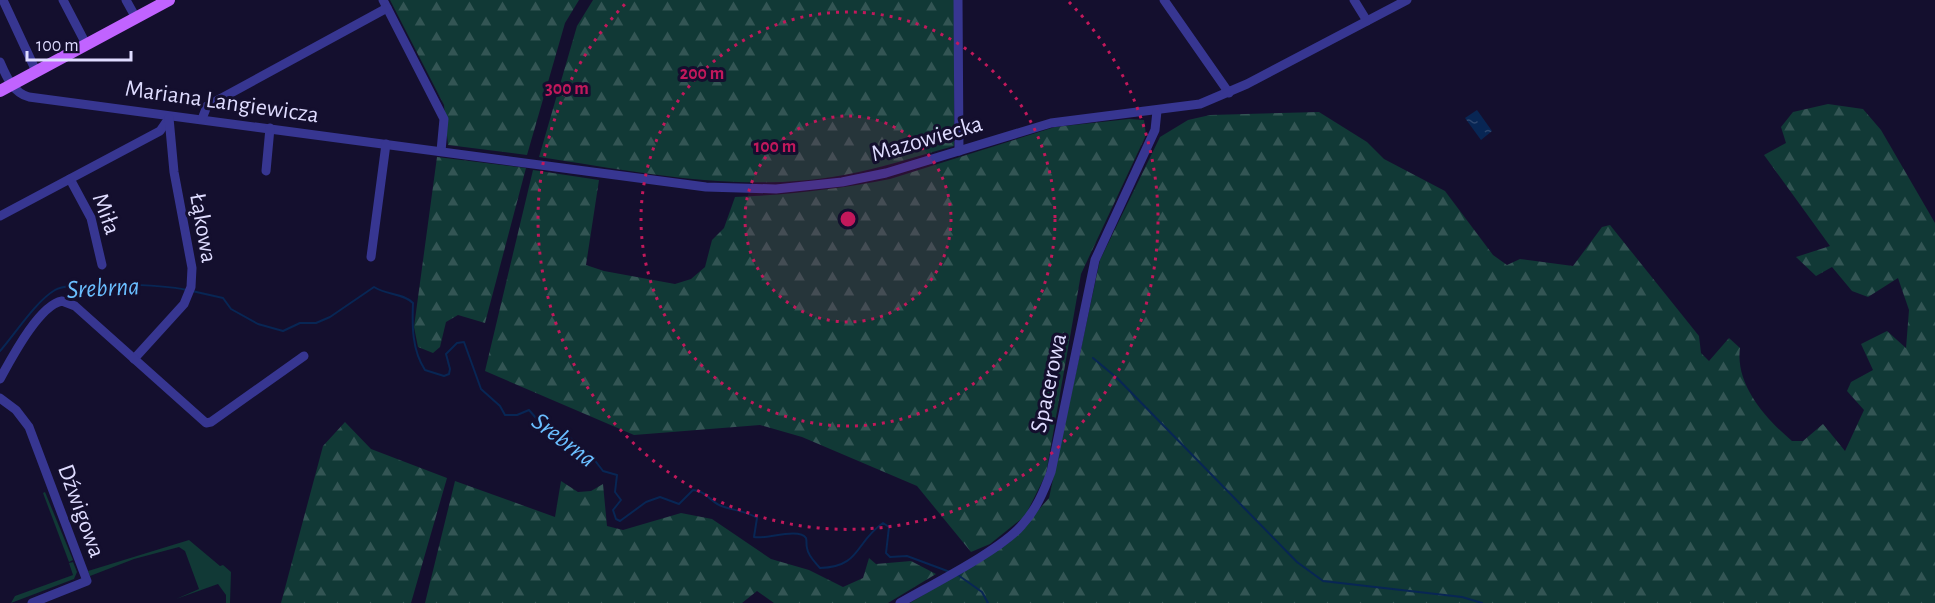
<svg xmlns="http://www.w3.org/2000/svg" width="1935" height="603" viewBox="0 0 1935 603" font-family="'Alegreya Sans',sans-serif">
<defs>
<pattern id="forest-firs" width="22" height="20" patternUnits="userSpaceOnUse" patternTransform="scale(1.5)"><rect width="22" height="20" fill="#113936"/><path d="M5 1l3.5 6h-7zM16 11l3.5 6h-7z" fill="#335554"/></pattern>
<pattern id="water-ripples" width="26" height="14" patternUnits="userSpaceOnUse" patternTransform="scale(1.5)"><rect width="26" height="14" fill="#082654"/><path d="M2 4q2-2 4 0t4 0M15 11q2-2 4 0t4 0" fill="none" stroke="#2c456e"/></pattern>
</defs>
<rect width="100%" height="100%" fill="#140f2e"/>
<g fill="#113936">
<polygon points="45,492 73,560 69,562 43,493"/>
<polygon points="189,540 220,566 223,565 231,572 230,603 226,603 226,595 218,584 176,599 199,589 185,551 179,547 134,559 90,576 88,571"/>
<polygon points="73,562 77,572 74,579 11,603 15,596 73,575 69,563"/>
</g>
<g fill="url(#forest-firs)">
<polygon points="390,0 579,0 565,23 527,155 448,145 444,105"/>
<path d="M593 0H955L954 146C918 156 881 168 844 175 743 194 639 172 539 157L577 26Z"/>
<path d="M1828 104 1863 109 1881 130 1935 223V603H910L1010 542 1049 498 1100 260 1160 137 1188 120 1210 115 1319 112 1367 142 1384 159 1445 191 1493 255 1507 265 1520 259 1573 266 1602 227 1610 225 1699 336 1701 353 1709 361 1729 338 1740 348C1735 385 1766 419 1792 441H1803L1823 424 1845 451 1864 410 1847 391 1851 382 1873 370 1861 344 1887 331 1906 348 1909 310 1898 278 1868 297 1852 291 1832 267 1816 276 1796 257 1830 246 1764 155 1786 143 1781 127 1793 112Z"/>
<path d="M1129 119 1144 120 1146 135 1081 274 1046 474 1025 516 990 544 971 552 917 486 802 437 760 425 634 435 485 371 533 170 599 180 586 265 604 271 675 284 691 279 705 267 712 240 724 228 735 197C787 195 839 189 890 179L1055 127Z"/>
<polygon points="437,157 526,168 485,323 458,315 446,322 440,347 433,353 418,347 414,327"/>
<polygon points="345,422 371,449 447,478 411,603 281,603 323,446"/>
<polygon points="455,481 555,517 561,481 578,492 591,491 603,484 607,526 623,530 681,513 712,519 771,559 809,570 843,587 863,578 869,558 876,564 911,561 936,574 888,603 774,603 757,591 742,603 425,603"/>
</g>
<polygon fill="url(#water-ripples)" points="1477,110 1492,131 1481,140 1465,118"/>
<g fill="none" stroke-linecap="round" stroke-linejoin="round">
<g stroke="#082654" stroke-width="2">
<path d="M192 291 223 298 231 309 258 324 283 331 300 323H316L330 317 374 287C386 295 403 293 413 303 412 326 412 350 425 370L444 376 449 374 450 369 446 354 457 343 464 342 481 389 500 406 505 415H517L529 410 550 434 569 437 590 454 603 471 617 475 615 492 621 500 613 510 616 519 620 521 646 502 660 497 679 504 693 490C703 490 710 500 719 505 732 511 745 510 757 518L754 537C764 540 799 527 806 538 807 541 806 545 807 548 808 556 815 562 820 568 861 567 855 542 883 523L889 527 886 553 890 557 907 556 950 572"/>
<path d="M0 351C15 334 36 301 55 290 72 280 165 285 187 290"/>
<polyline points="1093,358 1117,378 1297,562 1323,581 1462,597 1482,603"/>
<polyline points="958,575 982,592 988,603"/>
</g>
<g stroke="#373691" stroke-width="9">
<polyline points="3,0 36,71"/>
<polyline points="63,0 86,44"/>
<polyline points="126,0 136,18"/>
<polyline points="383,0 444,119 441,151"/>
<polyline points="958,0 959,151"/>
<polyline points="1164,0 1229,93"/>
<polyline points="1354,0 1367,21"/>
<path d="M0 62C6 76 13 93 29 97L706 187 776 189 842 182 886 173 1051 123 1200 104 1247 84 1407 0"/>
<polyline points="202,119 207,106 387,8"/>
<polyline points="266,171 270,128"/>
<polyline points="70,179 91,218 102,265"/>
<polyline points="0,216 160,131 169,118"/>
<polyline points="371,257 386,144"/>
<polyline points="134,359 184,304 191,287 192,268 174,172 169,118"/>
<path d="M0 379C11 359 39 305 62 301L75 306 206 423 211 422 304 356"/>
<polyline points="0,398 16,410 29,427 87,581 32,603"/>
<path d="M900 603C931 585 1001 550 1022 525 1036 510 1044 491 1051 472L1095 260 1155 130 1157 111"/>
</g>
<polyline stroke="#c163ff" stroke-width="12" points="0,91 169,0"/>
</g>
<circle cx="848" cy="219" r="103" fill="#c2185b" fill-opacity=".12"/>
<g fill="none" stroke="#c2185b" stroke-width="3" stroke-dasharray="3 6">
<circle cx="848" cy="219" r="103"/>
<circle cx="848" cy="219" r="207"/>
<path d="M1069 2A310 310 0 1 1 627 2"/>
</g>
<g text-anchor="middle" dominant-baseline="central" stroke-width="6" stroke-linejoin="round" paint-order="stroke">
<g font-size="24" fill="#dfdcff" stroke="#140f2e">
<text transform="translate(222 102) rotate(8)">Mariana Langiewicza</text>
<text transform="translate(927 139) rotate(-16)">Mazowiecka</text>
<text transform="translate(106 214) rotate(70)">Miła</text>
<text transform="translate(203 228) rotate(80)">Łąkowa</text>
<text transform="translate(1049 383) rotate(-78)">Spacerowa</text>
<text transform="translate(81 511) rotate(70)">Dźwigowa</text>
</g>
<g font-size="26" font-style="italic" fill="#6abeff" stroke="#140f2e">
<text transform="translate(103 288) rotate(-3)">Srebrna</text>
<text transform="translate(564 440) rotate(37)">Srebrna</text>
</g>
</g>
<circle cx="848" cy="219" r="9" fill="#c2185b" stroke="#140f2e" stroke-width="3"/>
<g font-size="18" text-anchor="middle" font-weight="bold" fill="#c2185b" stroke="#140f2e" stroke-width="6" stroke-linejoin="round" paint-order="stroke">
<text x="702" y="79">200 m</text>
<text x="567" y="94">300 m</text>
<text x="775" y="152">100 m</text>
</g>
<path d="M27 51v9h104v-9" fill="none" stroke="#dfdcff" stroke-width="3"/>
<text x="36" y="51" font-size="18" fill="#dfdcff" stroke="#140f2e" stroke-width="4.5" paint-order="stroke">100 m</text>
</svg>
